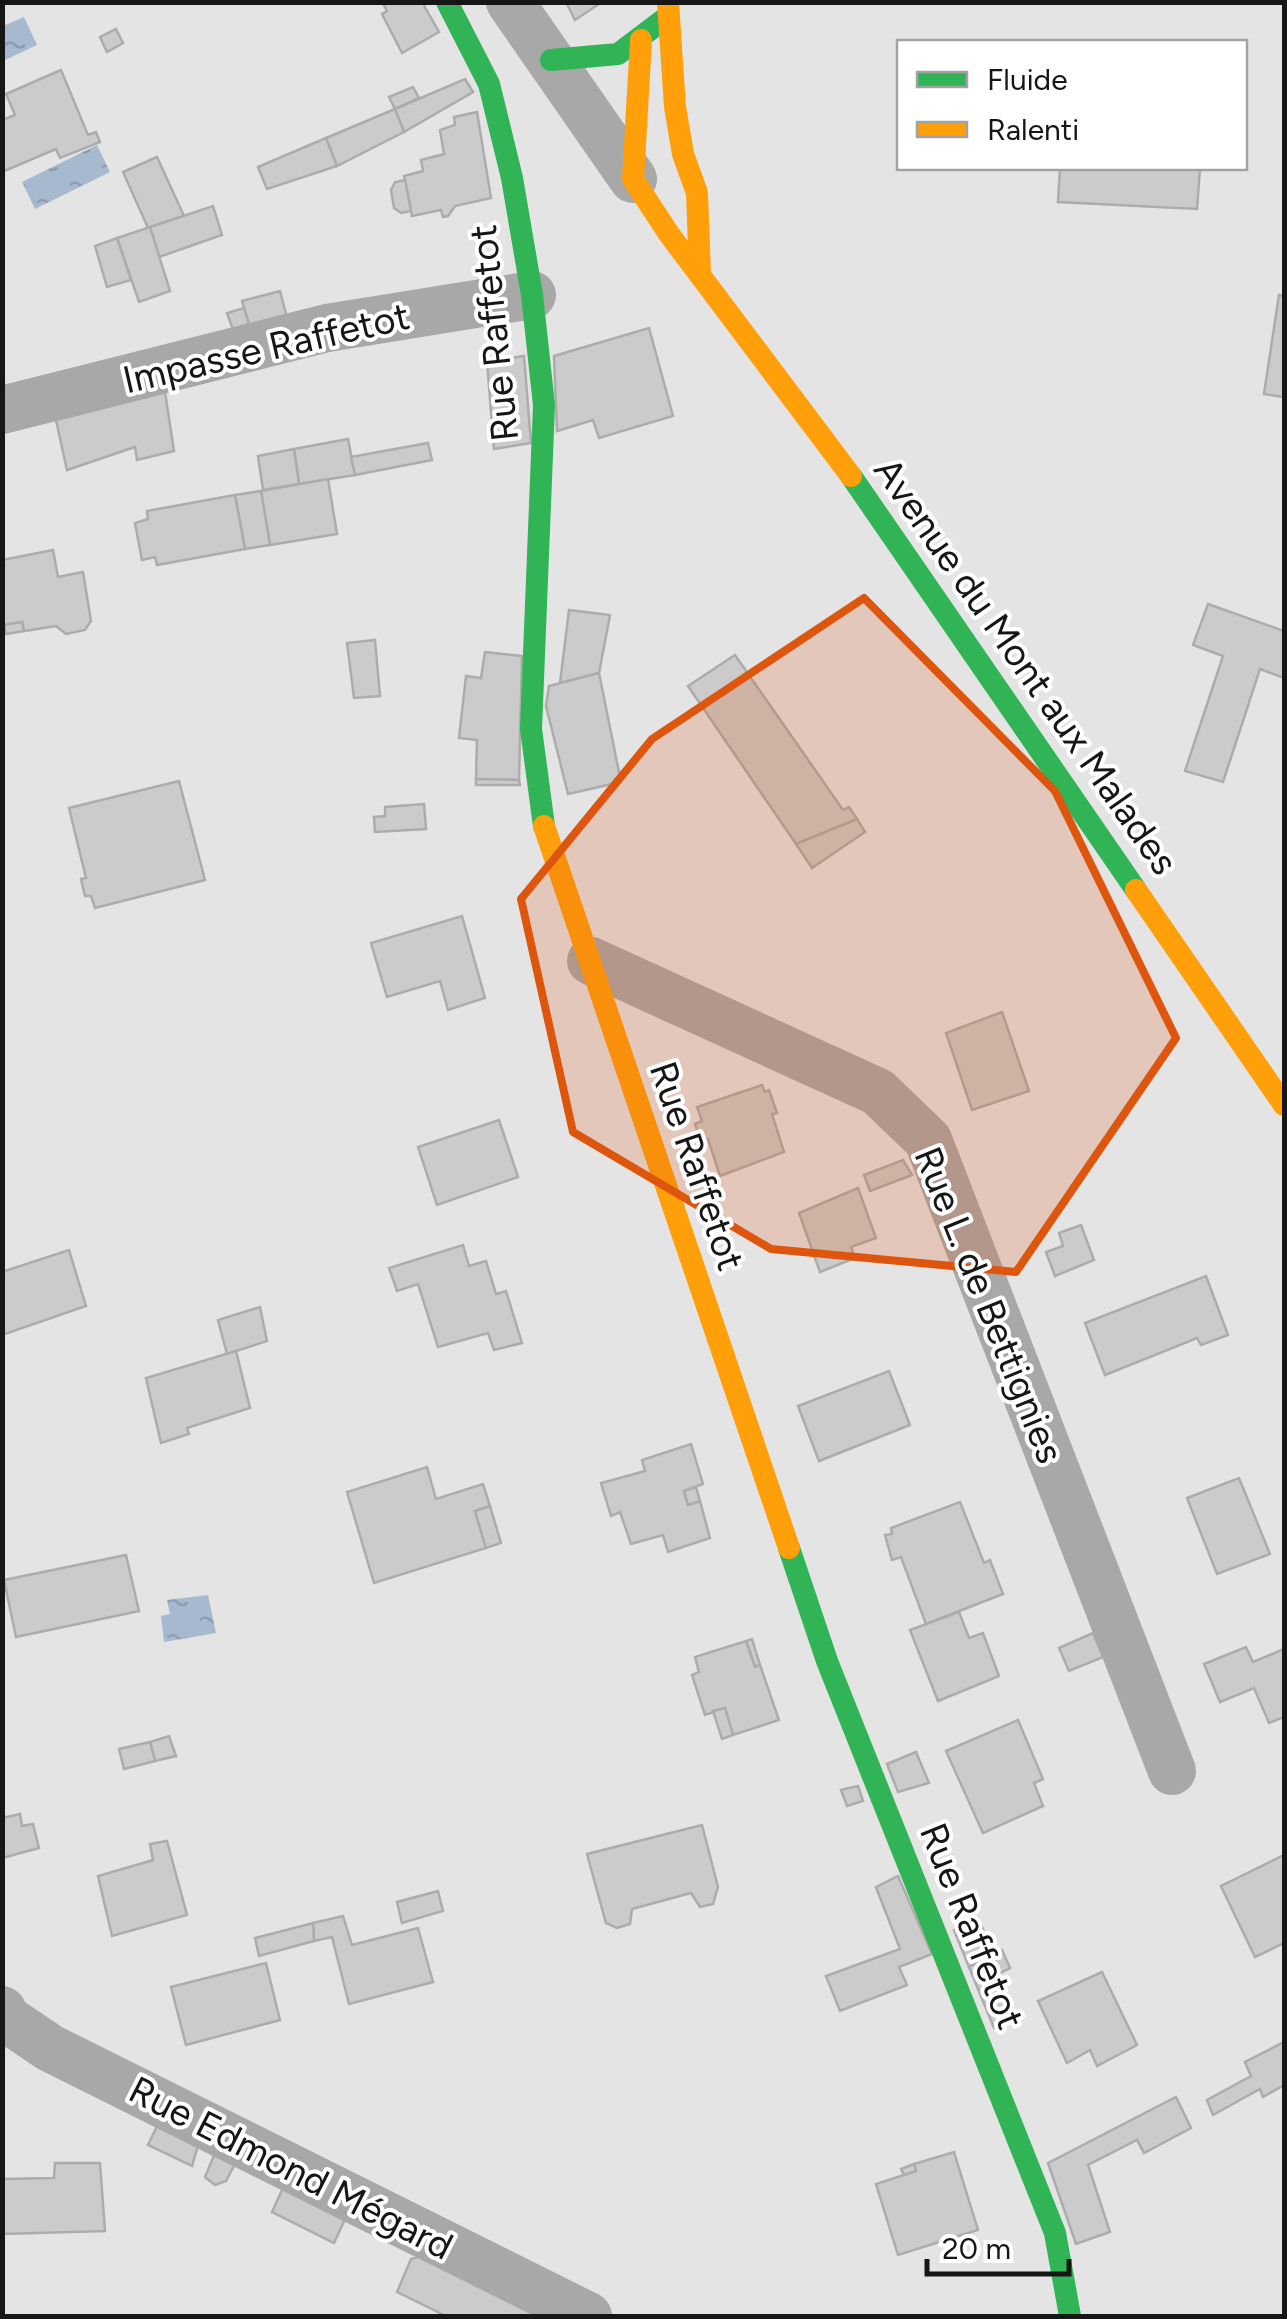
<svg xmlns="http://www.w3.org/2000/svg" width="1287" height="2319" viewBox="0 0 1287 2319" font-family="Figtree,sans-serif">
<defs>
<pattern id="water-ripples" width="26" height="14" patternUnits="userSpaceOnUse" patternTransform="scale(2.5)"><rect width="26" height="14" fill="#a6b9ce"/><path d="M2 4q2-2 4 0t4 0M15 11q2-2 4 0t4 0" fill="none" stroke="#8e9eb0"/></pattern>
</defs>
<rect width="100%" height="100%" fill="#e4e4e5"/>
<g fill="url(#water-ripples)">
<polygon points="24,17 37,45 3,61 3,26"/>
<polygon points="97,145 110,172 35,209 22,182"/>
<polygon points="208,1595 216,1633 164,1642 161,1616 170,1614 167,1600"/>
</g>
<g fill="#cbcbcb" stroke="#acacac" stroke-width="2.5">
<polygon points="382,2 422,2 439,32 402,53 382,14 387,11"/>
<polygon points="566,2 602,2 575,20"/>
<polygon points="116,29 123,43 107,52 100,37"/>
<polygon points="61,70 88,135 96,132 100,142 60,158 56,149 2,172 2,120 15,115 6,94"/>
<polygon points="465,79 473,92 404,132 395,109"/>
<polygon points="413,87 419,98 395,109 389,97"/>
<polygon points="395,109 404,132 337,166 326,138"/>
<polygon points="477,112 491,198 455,206 448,216 443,217 441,210 412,216 404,176 423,171 421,160 444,154 440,130 455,125 454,117"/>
<polygon points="326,138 337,166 267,189 258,167"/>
<polygon points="157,157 184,216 148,228 123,172"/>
<polygon points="1060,168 1200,168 1197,209 1058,202"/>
<polygon points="405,180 411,211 401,213 394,208 391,190 395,182"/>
<polygon points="213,206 222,235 159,257 150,227"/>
<polygon points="150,227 170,291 139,302 117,238"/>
<polygon points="117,238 131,280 107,287 95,246"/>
<polygon points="280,291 289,325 252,334 242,301"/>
<polygon points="1279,295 1284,296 1284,397 1264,394"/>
<polygon points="244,308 252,334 236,338 227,313"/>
<polygon points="649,328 673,416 599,438 593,420 557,431 554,356"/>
<polygon points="524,356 531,443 494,449 487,361"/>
<polygon points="165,392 174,451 137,460 135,447 67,470 56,420"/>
<polygon points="348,439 355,475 299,484 294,449"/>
<polygon points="428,443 432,460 355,475 351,457"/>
<polygon points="294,449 299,484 263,490 258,456"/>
<polygon points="328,479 337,534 270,545 261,491"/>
<polygon points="261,491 270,545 245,549 235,495"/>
<polygon points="235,495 245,549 157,565 155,557 142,560 135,523 148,519 147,511"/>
<polygon points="53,550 58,577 83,572 91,621 85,630 66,634 56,626 24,631 22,622 4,625 2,635 2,560"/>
<polygon points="1208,604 1284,631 1284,678 1260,669 1223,782 1185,771 1223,656 1193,645"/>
<polygon points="569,610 610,615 599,673 560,683"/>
<polygon points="22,622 24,631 6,634 4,625"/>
<polygon points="375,640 380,696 354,698 347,643"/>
<polygon points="485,652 522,656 519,780 476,779 477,740 459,738 466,676 481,678"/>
<polygon points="735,655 843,810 849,807 857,819 796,844 688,686"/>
<polygon points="599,673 621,782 568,794 546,706 549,686"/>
<polygon points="476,779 519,780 520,785 476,785"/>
<polygon points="179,781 205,880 95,908 91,896 85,896 81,879 86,878 69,808"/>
<polygon points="424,804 426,829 375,832 374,817 385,816 385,807"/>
<polygon points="857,819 865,832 812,868 796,844"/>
<polygon points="462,916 485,998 448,1010 440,981 387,997 371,943"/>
<polygon points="1002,1012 1029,1091 972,1110 946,1033"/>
<polygon points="762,1085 765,1092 769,1090 777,1113 772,1114 784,1152 720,1176 708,1139 701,1142 695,1124 702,1121 697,1107"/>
<polygon points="499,1120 518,1177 437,1205 418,1147"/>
<polygon points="903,1160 912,1175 870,1191 864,1175"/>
<polygon points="858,1188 876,1238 851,1247 855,1258 820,1272 799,1213"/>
<polygon points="1081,1225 1094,1260 1055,1276 1046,1252 1063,1246 1059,1233"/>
<polygon points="463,1245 469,1266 486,1261 496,1294 506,1291 522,1343 494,1350 488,1333 438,1347 418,1284 397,1291 389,1268"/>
<polygon points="69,1250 86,1306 2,1335 2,1272"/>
<polygon points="1206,1276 1228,1335 1201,1345 1197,1338 1105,1375 1085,1323"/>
<polygon points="260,1307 267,1341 227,1354 218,1320"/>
<polygon points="236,1351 250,1408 187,1428 189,1434 161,1443 146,1378"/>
<polygon points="889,1371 910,1425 819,1461 798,1406"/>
<polygon points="691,1444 703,1484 684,1491 688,1505 700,1501 710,1538 668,1552 663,1535 631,1544 620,1512 611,1516 601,1483 645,1471 642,1460"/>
<polygon points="427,1467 436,1499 483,1484 490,1506 475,1511 486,1548 374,1583 347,1492"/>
<polygon points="1239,1478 1270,1554 1217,1574 1187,1498"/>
<polygon points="696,1487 700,1501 688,1505 684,1491"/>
<polygon points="960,1502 984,1563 990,1560 1003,1594 926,1624 901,1557 892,1560 885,1535 892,1534 891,1528"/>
<polygon points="490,1506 501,1543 486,1548 475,1511"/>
<polygon points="126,1555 139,1611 16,1637 4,1580"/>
<polygon points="959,1612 969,1638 983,1633 999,1676 938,1701 910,1630"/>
<polygon points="1093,1633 1103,1657 1069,1671 1059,1648"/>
<polygon points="752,1639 760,1665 755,1667 746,1641"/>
<polygon points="746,1641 755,1667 760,1665 779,1720 733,1735 725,1708 705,1715 692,1675 699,1672 695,1657"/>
<polygon points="1246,1647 1253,1662 1284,1649 1284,1717 1269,1723 1254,1688 1220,1702 1204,1664"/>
<polygon points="725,1708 733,1735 722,1739 713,1711"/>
<polygon points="1018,1720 1043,1779 1034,1783 1043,1806 983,1833 946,1751"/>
<polygon points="169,1736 176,1756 155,1761 150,1742"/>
<polygon points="150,1742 155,1761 124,1769 119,1749"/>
<polygon points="916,1752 929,1783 898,1792 887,1764"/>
<polygon points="858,1786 863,1801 847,1806 841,1790"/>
<polygon points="20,1814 22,1826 33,1824 39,1848 2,1858 2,1818"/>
<polygon points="702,1825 718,1887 713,1904 700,1907 691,1893 632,1909 630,1924 617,1928 606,1923 587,1854"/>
<polygon points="167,1841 187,1915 112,1936 98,1876 153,1860 150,1844"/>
<polygon points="1284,1855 1284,1943 1255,1957 1221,1886"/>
<polygon points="898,1876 932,1954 899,1967 907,1985 840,2011 826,1976 900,1949 876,1887"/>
<polygon points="438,1891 443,1911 402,1923 397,1902"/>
<polygon points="343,1916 352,1945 418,1928 433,1982 349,2004 332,1937 314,1941 313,1923"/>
<polygon points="978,1918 994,1954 969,1967 954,1930"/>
<polygon points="313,1923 314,1941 259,1956 255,1938"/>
<polygon points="1002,1950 1010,1968 995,1976 1011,2019 994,2028 969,1967"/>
<polygon points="266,1963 280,2020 186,2045 171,1987"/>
<polygon points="1102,1972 1137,2045 1097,2066 1090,2050 1067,2063 1038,2001"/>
<polygon points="1284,2042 1284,2085 1263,2097 1260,2089 1213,2115 1207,2100 1251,2076 1245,2062"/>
<polygon points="1176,2097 1191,2128 1144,2153 1137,2140 1088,2165 1110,2232 1076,2244 1048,2163"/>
<polygon points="160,2120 200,2139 192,2166 148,2145"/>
<polygon points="217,2148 238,2158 226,2181 215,2185 205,2177"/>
<polygon points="954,2152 978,2230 898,2255 876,2184 916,2171 914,2164"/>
<polygon points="55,2163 100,2163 105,2231 2,2234 2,2179 54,2178"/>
<polygon points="914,2164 916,2171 904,2175 901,2169"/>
<polygon points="283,2188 346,2217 334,2243 272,2212"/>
<polygon points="421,2256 540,2316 446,2316 397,2292 411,2259"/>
</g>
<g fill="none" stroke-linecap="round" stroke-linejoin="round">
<g stroke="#a8a8a9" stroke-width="48">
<polyline points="510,2 633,179"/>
<polyline points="2,410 327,328 532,295"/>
<polyline points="591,961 878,1092 928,1140 1172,1771"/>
<polyline points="2,2010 7,2019 50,2048 588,2316"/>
</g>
<g stroke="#30b455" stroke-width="22">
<polyline points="447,2 489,84 512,178 532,295 544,405 531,729 544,826"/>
<polyline points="551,60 618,54 663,20"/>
<polyline points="851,476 1136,890"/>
<polyline points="789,1548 827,1661 1055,2233 1070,2316"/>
</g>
<g stroke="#ff9f0a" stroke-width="22">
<polyline points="668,2 675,107 683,154 697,193 700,274"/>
<polyline points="641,40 633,179 669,234 851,476"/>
<polyline points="544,826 789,1548"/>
<polyline points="1136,890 1284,1105"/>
</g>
</g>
<path fill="#de560d" fill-opacity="0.2" stroke="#de560d" stroke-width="8" stroke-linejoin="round" d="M864 598 1055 791 1176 1038 1016 1272 771 1249 573 1132 521 899 652 739Z"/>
<g text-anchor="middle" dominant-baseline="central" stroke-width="8" stroke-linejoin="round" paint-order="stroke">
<g font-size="38" fill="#161617" stroke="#fff">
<text transform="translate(494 333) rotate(-96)">Rue Raffetot</text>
<text transform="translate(266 348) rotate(-13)">Impasse Raffetot</text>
<text transform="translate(1026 666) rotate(55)">Avenue du Mont aux Malades</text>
<text transform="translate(697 1166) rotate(71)">Rue Raffetot</text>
<text transform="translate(989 1305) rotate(68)">Rue L. de Bettignies</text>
<text transform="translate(972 1926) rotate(68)">Rue Raffetot</text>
<text transform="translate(291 2168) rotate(27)">Rue Edmond Mégard</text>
</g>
</g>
<rect width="1287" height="2319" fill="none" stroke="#161617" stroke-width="10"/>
<rect x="897" y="40" width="350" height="130" fill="#ffffff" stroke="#a2a2a2" stroke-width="2.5"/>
<rect x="917" y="72" width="50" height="15" fill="#30b455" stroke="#a2a2a2" stroke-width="2.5"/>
<text x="987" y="90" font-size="30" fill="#161617">Fluide</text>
<rect x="917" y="122" width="50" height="15" fill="#ff9f0a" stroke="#a2a2a2" stroke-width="2.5"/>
<text x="987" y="140" font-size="30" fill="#161617">Ralenti</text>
<path d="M927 2259v15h142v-15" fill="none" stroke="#161617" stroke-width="5"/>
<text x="942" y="2259" font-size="30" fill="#161617" stroke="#ffffff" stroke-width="8" paint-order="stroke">20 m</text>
</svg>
